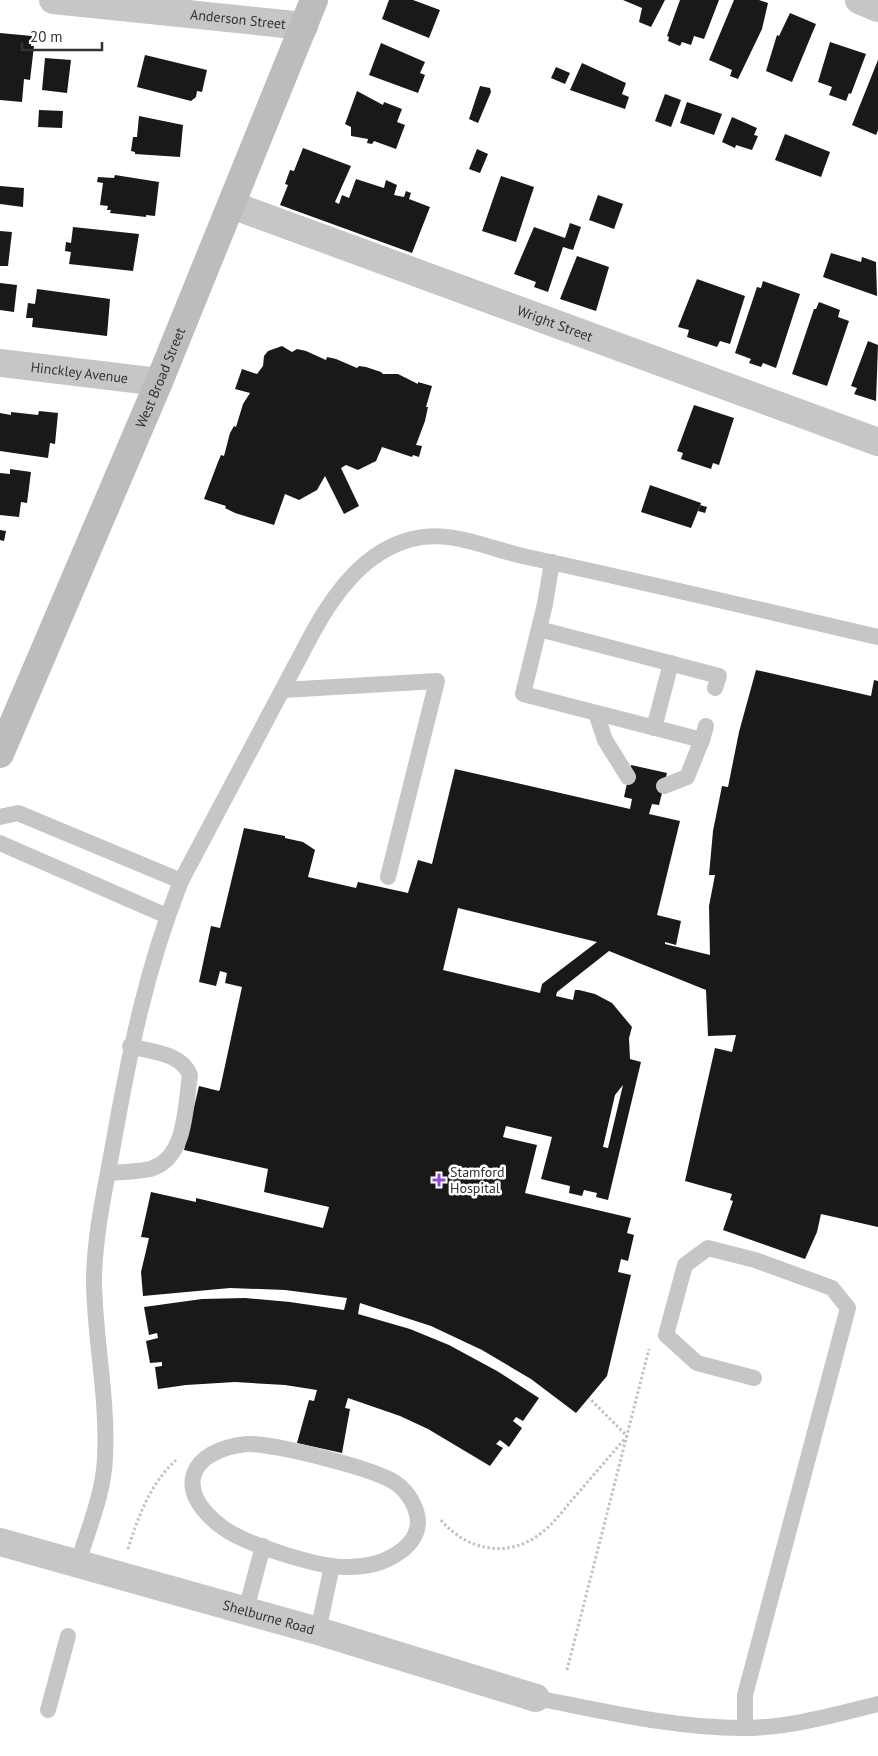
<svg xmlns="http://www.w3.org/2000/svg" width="878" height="1756" viewBox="0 0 878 1756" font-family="'PT Sans',sans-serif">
<rect width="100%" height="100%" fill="#fff"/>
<g fill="#191919" fill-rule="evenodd">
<polygon points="389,0 413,0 440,10 429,38 382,19"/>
<polygon points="623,0 665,0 651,27 639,22 642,8"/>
<polygon points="680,0 719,0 704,39 694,36 691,45 682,42 680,46 668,41 669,37 667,36"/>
<polygon points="734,0 759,0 768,3 762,29 738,79 730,76 732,70 709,60"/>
<polygon points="790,13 816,24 792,82 766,71 777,35 779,36"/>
<polygon points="0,33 32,36 31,46 34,46 30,80 24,79 22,102 0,100"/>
<polygon points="830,42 866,54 851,94 849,93 846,101 829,95 832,87 818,82"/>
<polygon points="381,43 425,62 420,73 425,75 418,93 369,75"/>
<polygon points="145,55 207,70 202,92 197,91 196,97 191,101 137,87"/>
<polygon points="45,58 71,60 67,93 42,90"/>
<polygon points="878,60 878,130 876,135 852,125"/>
<polygon points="582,63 626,83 622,94 629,97 625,109 570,90"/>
<polygon points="556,67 570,73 565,84 551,78"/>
<polygon points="480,86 490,88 491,92 478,123 469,119"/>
<polygon points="357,91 383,105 384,102 402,109 397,122 405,125 396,149 374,141 372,144 367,143 368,139 351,136 351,127 345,124"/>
<polygon points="665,94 681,100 671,127 655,121"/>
<polygon points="687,102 722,114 714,135 680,123"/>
<polygon points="39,110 63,111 62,128 38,127"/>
<polygon points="139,116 183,125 180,157 135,154 135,152 131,151 133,137 137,137"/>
<polygon points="732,117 757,128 754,135 758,136 752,150 736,145 735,148 722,142"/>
<polygon points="785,134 830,152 821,177 775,160"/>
<polygon points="303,148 351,166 335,202 339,204 342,195 349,198 356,179 384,188 386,180 397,185 394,195 404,197 406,191 411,193 409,199 430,207 412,253 280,205 288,185 285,184 290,170 294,171"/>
<polygon points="477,149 488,154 480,173 469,169"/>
<polygon points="115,175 159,182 155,216 146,215 146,217 110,213 111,210 107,210 108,206 100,205 103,183 97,182 98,177 114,178"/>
<polygon points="501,176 534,187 516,242 482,231"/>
<polygon points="0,186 24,188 23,207 0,204"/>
<polygon points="598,195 623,204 614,229 589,220"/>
<polygon points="570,223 581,227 573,250 563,247 548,292 534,287 536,282 514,274 534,227 565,238"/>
<polygon points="73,227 139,234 133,271 69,264 71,252 65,251 66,242 71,243"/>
<polygon points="0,231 12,232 8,266 0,266"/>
<polygon points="831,253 861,262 862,257 876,262 877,296 823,277"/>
<polygon points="577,256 609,267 596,311 560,299"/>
<polygon points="697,279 745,296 730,344 720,341 717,347 687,337 689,330 678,327"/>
<polygon points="763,281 800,294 776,368 763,363 761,367 749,363 751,359 735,353 757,287 761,288"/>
<polygon points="0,283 17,285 14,312 0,310"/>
<polygon points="37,289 110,299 107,336 32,327 33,318 26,318 28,303 35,304"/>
<polygon points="819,302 840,310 838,317 849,321 827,386 792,374 814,309 816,309"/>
<polygon points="868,341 878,345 876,401 854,394 857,388 851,386"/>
<polygon points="282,346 292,352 297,349 306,351 326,360 327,357 336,359 357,368 359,366 366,367 381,372 383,374 398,374 418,384 418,382 432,386 426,407 428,407 425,421 416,445 422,446 419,457 413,455 412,457 382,447 376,461 358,470 346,465 341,468 359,506 344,514 325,476 317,490 299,500 285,494 274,525 235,513 225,508 226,506 204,499 218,462 221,455 224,456 230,433 234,426 236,427 243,404 250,393 235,389 242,369 257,374 263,366 264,356 268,351"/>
<polygon points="694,405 734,418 719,465 713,463 711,469 681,459 683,453 677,451"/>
<polygon points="39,411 58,413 55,444 50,443 48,458 0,451 0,413 11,415 11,412 38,415"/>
<polygon points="10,469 31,472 27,503 21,502 19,517 0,515 0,473 10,474"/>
<polygon points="650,485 701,503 691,528 641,512"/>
<polygon points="700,505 707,507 705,513 698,511"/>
<polygon points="0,530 6,531 4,541 0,540"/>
<path d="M756 670 871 696 874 680 878 681V1227L821 1214 817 1232 805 1259 723 1230 733 1201 730 1200 732 1194 685 1181 715 1048 732 1052 736 1035 708 1036 706 990 609 951 557 992 556 996 573 1000 575 990H579L595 994 612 1003 632 1027 629 1038 630 1059 641 1062 608 1200 596 1197 597 1193 584 1190 582 1196 569 1193 570 1186 541 1179 552 1137 506 1126 503 1137 537 1145 525 1193 631 1218 627 1233 634 1235 628 1261 621 1259 618 1272 631 1275 607 1376 576 1413 531 1379 482 1350 431 1326 360 1303 358 1314 410 1329 449 1345 497 1371 539 1398 523 1421 516 1417 513 1421 522 1428 509 1447 500 1440 496 1444 503 1448 490 1466 428 1429 400 1416 348 1398 345 1408 350 1409 342 1453 297 1443 309 1400 314 1401 317 1390 285 1385 235 1382 186 1385 158 1389 155 1367 162 1366V1362L150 1363 146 1341 158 1338 157 1333 149 1335 144 1307 202 1299 245 1298 290 1302 344 1310 347 1298 285 1290 230 1288 143 1296 141 1272 149 1238 141 1237 151 1192 196 1202V1198L323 1228 329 1207 264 1192 268 1169 184 1150 199 1086 219 1091 220 1089 242 987 225 983 227 973 220 971 216 986 199 982 211 926 220 928 244 828 285 836V838L303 842 315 850 308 877 356 888 358 882 408 893 418 860 432 864 455 769 630 809 632 799 624 797 631 765 667 773 659 805 652 804 649 814 680 821 657 915 681 921 676 945 665 942V944L710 955 709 906 715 875H709L713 831 722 786 728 787 739 732ZM458 908 597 942 542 984 540 993 443 970ZM623 1085 608 1148 603 1147 615 1095Z"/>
</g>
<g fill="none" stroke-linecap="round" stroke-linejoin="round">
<g stroke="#c2c2c2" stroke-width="3" stroke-dasharray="2.5 2.5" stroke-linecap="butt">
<path d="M441 1520C466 1550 507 1559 540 1534 555 1523 566 1506 579 1492 595 1473 611 1455 627 1436L589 1398"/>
<path d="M128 1549C138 1517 150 1484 176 1460"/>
<polyline points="567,1670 649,1349"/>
</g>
<g stroke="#c6c6c6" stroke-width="16">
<polyline points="552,562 545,604 523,694 702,740 706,726"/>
<polyline points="539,629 719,676 715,688"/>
<polyline points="283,690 437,681 388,877"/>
<polyline points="596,713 605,740 628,777"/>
<polyline points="654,728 671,663"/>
<polyline points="664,786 687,777 702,740"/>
<polyline points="0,817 18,813 181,881"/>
<polyline points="0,843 167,916"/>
<path d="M108 1173C122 1172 137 1172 150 1169 187 1159 185 1106 190 1075 181 1053 152 1052 130 1046"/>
<path d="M247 1444C272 1443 378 1469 397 1484 408 1492 418 1508 418 1523 417 1538 407 1548 395 1555 381 1564 364 1567 348 1567 319 1568 244 1544 222 1527 172 1490 189 1450 247 1444Z"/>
<path d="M78 1563C88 1529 104 1493 105 1457 108 1398 95 1341 94 1283 94 1239 104 1194 112 1151 129 1055 145 972 181 881L313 632C335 592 365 551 412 539 451 529 489 549 527 557 644 582 761 610 878 637"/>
<polyline points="246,1610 263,1546"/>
<polyline points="318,1631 332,1566"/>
<path d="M536 1698C604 1711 673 1728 743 1728 788 1728 834 1715 878 1704"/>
<polyline points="48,1710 68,1636"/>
<polyline points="745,1728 745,1695 848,1308 832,1288 755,1260 708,1248 685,1265 666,1335 697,1363 754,1378"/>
</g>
<g stroke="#c6c6c6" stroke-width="28">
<path id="s1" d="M53 0 304 26"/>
<polyline points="859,0 878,8"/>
<path id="s2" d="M232 205 878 442"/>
<path id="s3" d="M0 363 159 382"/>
<path id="s4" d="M0 1542 318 1631 536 1698"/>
</g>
<path stroke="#bcbcbc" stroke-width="28" id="s5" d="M0 754 159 382 314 0"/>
</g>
<path fill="#9a46d8" stroke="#fff" stroke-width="2" d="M436.5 1172.5h5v5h5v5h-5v5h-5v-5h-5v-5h5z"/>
<g text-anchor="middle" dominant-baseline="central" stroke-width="5" stroke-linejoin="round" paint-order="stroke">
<g font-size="14" fill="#323232" stroke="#fff">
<text stroke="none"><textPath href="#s1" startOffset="186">Anderson Street</textPath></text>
<text stroke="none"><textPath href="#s2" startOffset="344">Wright Street</textPath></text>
<text stroke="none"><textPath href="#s3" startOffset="80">Hinckley Avenue</textPath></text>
<text stroke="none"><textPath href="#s5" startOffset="409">West Broad Street</textPath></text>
<text stroke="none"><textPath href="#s4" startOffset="279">Shelburne Road</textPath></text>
</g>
<g font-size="14" fill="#323232" stroke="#fff" text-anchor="start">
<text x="450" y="1172">Stamford<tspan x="450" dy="16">Hospital</tspan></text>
</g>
</g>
<path d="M22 42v8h80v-8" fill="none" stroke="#323232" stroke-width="2.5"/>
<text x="30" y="42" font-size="15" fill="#323232" stroke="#ffffff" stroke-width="4" paint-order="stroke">20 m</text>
</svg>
